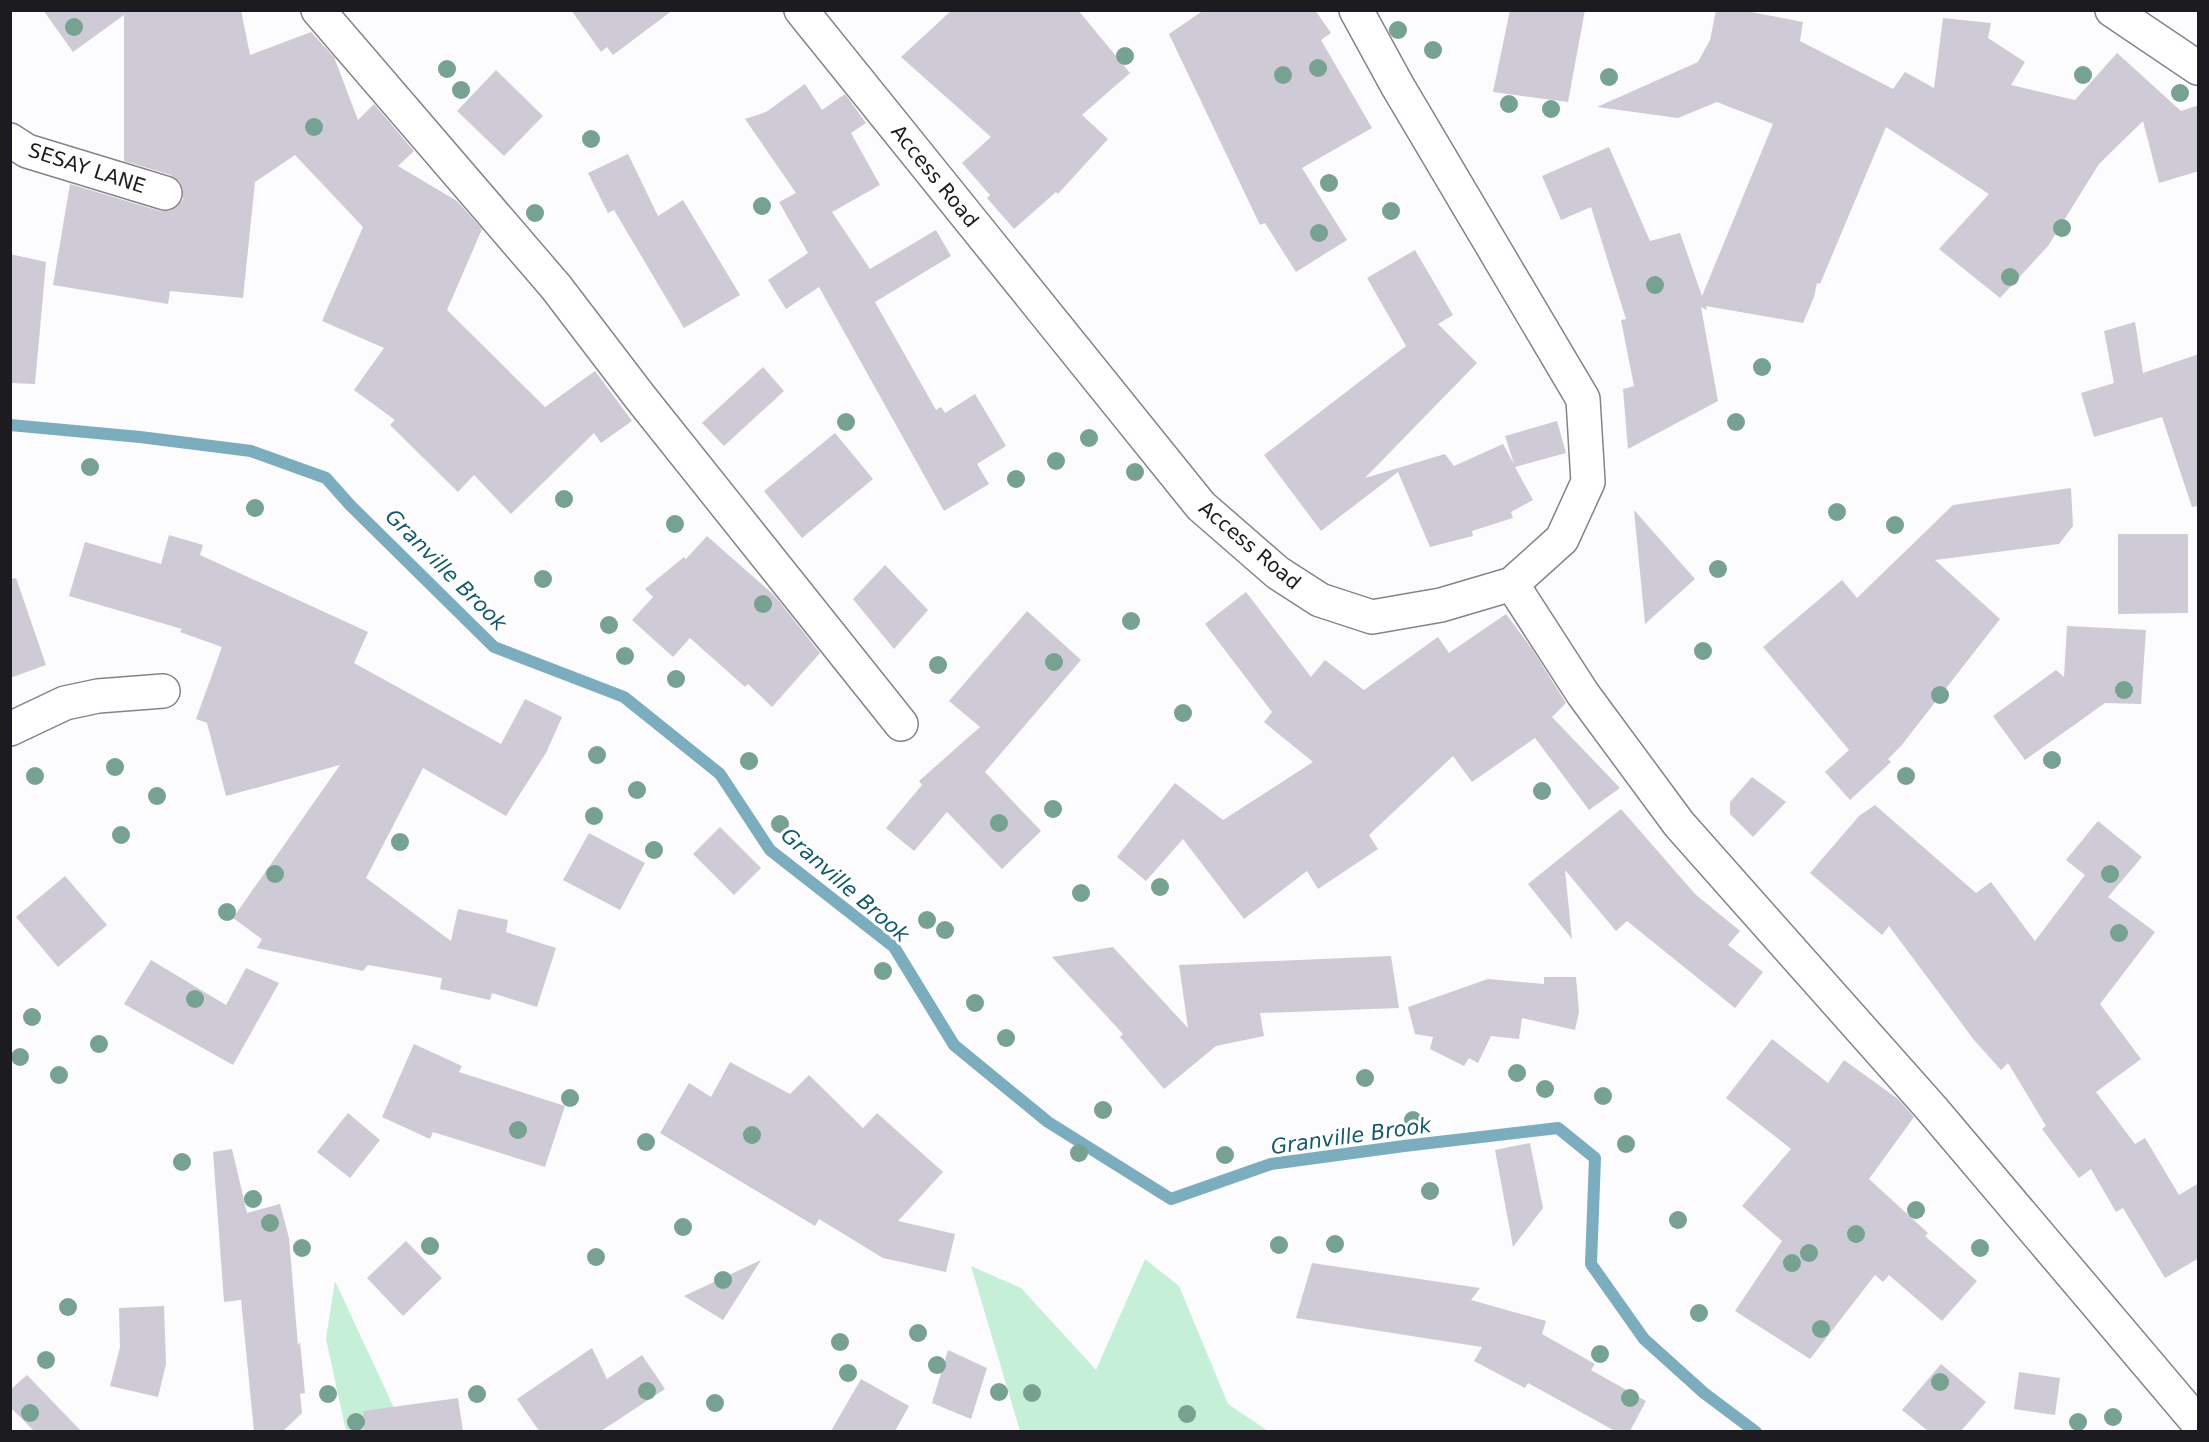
<svg xmlns="http://www.w3.org/2000/svg" width="2209" height="1442" viewBox="0 0 2209 1442" font-family="'DejaVu Sans',sans-serif">
<rect width="100%" height="100%" fill="#fcfbfd"/>
<g fill="#c5efd6">
<polygon points="1145,1259 1179,1286 1228,1404 1268,1431 1020,1431 971,1266 1021,1288 1096,1370"/>
<polygon points="335,1281 394,1408 387,1431 346,1431 326,1339"/>
</g>
<g fill="none" stroke-linecap="round" stroke-linejoin="round">
<polyline stroke="#7badbe" stroke-width="12" points="10,425 140,437 251,451 326,478 350,505 494,647 624,697 720,774 770,850 894,947 954,1045 1048,1122 1171,1199 1271,1164 1404,1146 1558,1128 1595,1158 1591,1264 1644,1339 1704,1393 1756,1432"/>
</g>
<g fill="#cfcbd6">
<polygon points="43,10 241,10 250,55 311,32 334,57 358,120 374,104 414,151 398,166 457,201 482,229 447,310 545,407 595,371 632,421 601,443 594,433 511,514 474,475 458,492 390,425 395,420 354,390 384,348 322,321 363,227 295,155 255,182 243,298 170,291 168,304 53,285 70,184 160,211 170,211 178,206 183,199 183,189 179,181 171,175 124,161 124,15 73,52"/>
<polygon points="571,10 673,10 613,55 607,47 601,52"/>
<polygon points="952,10 1078,10 1130,73 1082,115 1108,139 1058,194 1056,192 1014,229 987,198 990,195 962,163 991,137 901,57"/>
<polygon points="1204,10 1315,10 1331,33 1321,40 1372,128 1302,168 1347,240 1296,272 1265,223 1260,225 1169,34"/>
<polygon points="1510,10 1585,10 1568,102 1493,92"/>
<polygon points="1716,10 1740,10 1803,22 1800,41 1893,89 1905,72 1934,88 1943,18 1991,23 1988,38 2025,62 2011,85 2075,100 2117,53 2181,111 2199,105 2199,171 2159,183 2143,121 2099,164 2048,246 2000,298 1939,249 1989,194 1886,127 1820,284 1817,283 1814,297 1803,323 1706,306 1707,310 1701,307 1718,401 1628,449 1623,389 1634,386 1621,320 1626,319 1591,207 1561,220 1542,176 1609,147 1650,241 1680,233 1702,296 1773,124 1717,102 1678,118 1597,107 1698,62 1710,40"/>
<polygon points="496,70 543,116 504,156 457,111"/>
<polygon points="805,84 822,110 845,94 866,123 851,133 880,185 832,212 870,269 936,230 951,256 875,302 936,410 941,407 945,413 975,394 1006,446 977,464 989,484 944,511 819,287 786,309 768,280 808,253 779,202 796,193 745,119 766,112"/>
<polygon points="628,154 658,216 683,200 740,295 684,328 614,210 608,213 588,173"/>
<polygon points="1415,250 1453,315 1438,324 1477,363 1365,478 1445,454 1454,466 1503,444 1514,464 1505,436 1557,421 1566,453 1515,467 1533,500 1511,512 1513,518 1472,531 1473,536 1430,547 1398,472 1321,531 1264,455 1406,346 1367,278"/>
<polygon points="10,254 46,262 35,384 10,383"/>
<polygon points="2135,322 2143,373 2199,354 2199,506 2192,507 2162,417 2094,437 2081,393 2114,383 2104,331"/>
<polygon points="763,367 784,391 724,446 702,423"/>
<polygon points="835,433 873,479 802,538 764,491"/>
<polygon points="2071,488 2073,526 2059,544 1935,560 2000,619 1901,746 1888,759 1891,762 1850,800 1825,772 1849,750 1763,647 1842,580 1857,598 1953,505"/>
<polygon points="1634,510 1695,579 1645,624"/>
<polygon points="2118,534 2188,534 2188,613 2118,614"/>
<polygon points="169,535 203,545 200,555 368,632 354,663 501,744 525,699 562,717 546,753 506,816 423,768 366,878 451,941 458,909 508,920 506,932 556,948 537,1007 492,993 490,1000 440,989 442,978 368,965 363,971 257,948 262,939 233,918 340,765 226,796 207,723 196,719 222,647 180,632 182,629 69,596 85,542 161,564"/>
<polygon points="707,536 774,595 820,653 772,707 748,684 745,687 690,638 673,657 632,620 653,597 645,589 684,557 686,559"/>
<polygon points="885,565 928,610 894,649 853,599"/>
<polygon points="16,578 46,665 10,678 10,579"/>
<polygon points="1246,592 1311,677 1325,660 1364,690 1438,637 1449,653 1506,614 1532,649 1566,703 1552,717 1620,788 1589,810 1535,738 1472,782 1453,756 1369,835 1378,849 1318,889 1307,871 1244,919 1183,839 1146,881 1117,857 1175,783 1223,820 1313,762 1264,722 1272,712 1205,624"/>
<polygon points="1027,611 1081,660 985,772 1041,831 1002,869 947,812 914,851 886,828 922,785 919,781 980,727 949,701"/>
<polygon points="2067,626 2146,630 2141,704 2105,703 2025,760 1993,716 2056,670 2064,677"/>
<polygon points="1752,777 1786,802 1753,837 1730,814 1730,802"/>
<polygon points="1875,805 1976,893 1991,882 2035,941 2085,875 2066,860 2098,821 2142,857 2108,897 2155,932 2100,1004 2141,1059 2096,1092 2135,1144 2145,1138 2179,1195 2199,1183 2199,1258 2165,1278 2123,1208 2116,1212 2091,1169 2079,1178 2042,1129 2046,1126 2008,1063 2001,1070 1974,1040 1889,926 1882,935 1810,873 1859,816"/>
<polygon points="1621,809 1695,894 1740,931 1728,945 1763,972 1735,1008 1627,921 1616,931 1565,870 1572,939 1528,884"/>
<polygon points="720,827 761,868 734,895 693,854"/>
<polygon points="589,833 645,863 620,910 563,880"/>
<polygon points="65,876 107,925 58,967 16,917"/>
<polygon points="1113,947 1188,1028 1179,965 1391,956 1399,1008 1260,1013 1264,1036 1216,1046 1164,1089 1120,1037 1123,1034 1052,957"/>
<polygon points="151,960 226,1005 246,968 279,983 233,1065 124,1004"/>
<polygon points="1544,977 1576,977 1579,1012 1575,1030 1522,1018 1519,1039 1491,1036 1478,1063 1469,1058 1464,1066 1430,1049 1433,1037 1415,1034 1408,1007 1488,979 1544,984"/>
<polygon points="1772,1039 1828,1083 1844,1060 1898,1099 1914,1117 1869,1179 1928,1233 1925,1236 1977,1281 1942,1321 1889,1275 1883,1282 1875,1275 1810,1359 1735,1311 1782,1241 1742,1206 1791,1149 1726,1098"/>
<polygon points="414,1044 462,1066 459,1072 565,1106 545,1167 433,1132 430,1139 382,1117"/>
<polygon points="730,1062 790,1094 809,1075 863,1128 877,1113 943,1172 898,1221 955,1234 946,1272 883,1258 819,1219 815,1226 660,1133 689,1083 711,1097"/>
<polygon points="348,1113 380,1140 350,1178 317,1152"/>
<polygon points="1530,1143 1543,1208 1513,1247 1495,1150"/>
<polygon points="232,1149 247,1213 280,1204 289,1238 298,1345 300,1342 305,1393 300,1394 302,1413 283,1431 254,1431 241,1300 224,1302 213,1152"/>
<polygon points="406,1241 442,1278 403,1316 367,1278"/>
<polygon points="761,1260 723,1320 684,1296"/>
<polygon points="1312,1263 1480,1288 1471,1300 1546,1321 1542,1334 1595,1364 1591,1370 1646,1401 1630,1431 1615,1431 1528,1383 1525,1388 1474,1361 1482,1347 1296,1318"/>
<polygon points="164,1306 166,1364 158,1397 110,1386 120,1347 119,1308"/>
<polygon points="592,1348 607,1379 642,1355 665,1389 601,1431 539,1431 517,1399"/>
<polygon points="948,1350 987,1368 971,1419 932,1403"/>
<polygon points="1941,1364 1986,1402 1961,1431 1928,1431 1902,1410"/>
<polygon points="2019,1372 2060,1378 2055,1415 2014,1409"/>
<polygon points="27,1375 81,1431 34,1431 10,1407 10,1390"/>
<polygon points="861,1379 909,1406 895,1431 831,1431"/>
<polygon points="458,1398 463,1431 364,1431 363,1411"/>
</g>
<g fill="none" stroke-linecap="round" stroke-linejoin="round">
<defs>
<g id="street">
<polyline points="318,10 556,287 640,397 901,724"/>
<polyline points="801,10 1201,506 1278,573 1320,600 1372,617 1441,605 1512,584 1562,539 1588,482 1583,399 1397,85 1356,10"/>
<polyline points="2112,10 2198,68"/>
<polyline points="10,140 27,151 165,193"/>
<polyline points="1512,584 1583,694 1679,824 1932,1109 2198,1423"/>
<polyline points="10,729 65,703 98,696 163,691"/>
</g>
</defs>
<use href="#street" stroke="#86828c" stroke-width="36"/>
<use href="#street" stroke="#fff" stroke-width="33"/>
</g>
<g fill="#77a190">
<circle cx="74" cy="27" r="9"/>
<circle cx="1398" cy="30" r="9"/>
<circle cx="1433" cy="50" r="9"/>
<circle cx="1125" cy="56" r="9"/>
<circle cx="1318" cy="68" r="9"/>
<circle cx="447" cy="69" r="9"/>
<circle cx="1283" cy="75" r="9"/>
<circle cx="2083" cy="75" r="9"/>
<circle cx="1609" cy="77" r="9"/>
<circle cx="461" cy="90" r="9"/>
<circle cx="2180" cy="93" r="9"/>
<circle cx="1509" cy="104" r="9"/>
<circle cx="1551" cy="109" r="9"/>
<circle cx="314" cy="127" r="9"/>
<circle cx="591" cy="139" r="9"/>
<circle cx="1329" cy="183" r="9"/>
<circle cx="762" cy="206" r="9"/>
<circle cx="1391" cy="211" r="9"/>
<circle cx="535" cy="213" r="9"/>
<circle cx="2062" cy="228" r="9"/>
<circle cx="1319" cy="233" r="9"/>
<circle cx="2010" cy="277" r="9"/>
<circle cx="1655" cy="285" r="9"/>
<circle cx="1762" cy="367" r="9"/>
<circle cx="846" cy="422" r="9"/>
<circle cx="1736" cy="422" r="9"/>
<circle cx="1089" cy="438" r="9"/>
<circle cx="1056" cy="461" r="9"/>
<circle cx="90" cy="467" r="9"/>
<circle cx="1135" cy="472" r="9"/>
<circle cx="1016" cy="479" r="9"/>
<circle cx="564" cy="499" r="9"/>
<circle cx="255" cy="508" r="9"/>
<circle cx="1837" cy="512" r="9"/>
<circle cx="675" cy="524" r="9"/>
<circle cx="1895" cy="525" r="9"/>
<circle cx="1718" cy="569" r="9"/>
<circle cx="543" cy="579" r="9"/>
<circle cx="763" cy="604" r="9"/>
<circle cx="1131" cy="621" r="9"/>
<circle cx="609" cy="625" r="9"/>
<circle cx="1703" cy="651" r="9"/>
<circle cx="625" cy="656" r="9"/>
<circle cx="1054" cy="662" r="9"/>
<circle cx="938" cy="665" r="9"/>
<circle cx="676" cy="679" r="9"/>
<circle cx="2124" cy="690" r="9"/>
<circle cx="1940" cy="695" r="9"/>
<circle cx="1183" cy="713" r="9"/>
<circle cx="597" cy="755" r="9"/>
<circle cx="2052" cy="760" r="9"/>
<circle cx="749" cy="761" r="9"/>
<circle cx="115" cy="767" r="9"/>
<circle cx="35" cy="776" r="9"/>
<circle cx="1906" cy="776" r="9"/>
<circle cx="637" cy="790" r="9"/>
<circle cx="1542" cy="791" r="9"/>
<circle cx="157" cy="796" r="9"/>
<circle cx="1053" cy="809" r="9"/>
<circle cx="594" cy="816" r="9"/>
<circle cx="999" cy="823" r="9"/>
<circle cx="780" cy="824" r="9"/>
<circle cx="121" cy="835" r="9"/>
<circle cx="400" cy="842" r="9"/>
<circle cx="654" cy="850" r="9"/>
<circle cx="275" cy="874" r="9"/>
<circle cx="2110" cy="874" r="9"/>
<circle cx="1160" cy="887" r="9"/>
<circle cx="1081" cy="893" r="9"/>
<circle cx="227" cy="912" r="9"/>
<circle cx="927" cy="920" r="9"/>
<circle cx="945" cy="930" r="9"/>
<circle cx="2119" cy="933" r="9"/>
<circle cx="883" cy="971" r="9"/>
<circle cx="195" cy="999" r="9"/>
<circle cx="975" cy="1003" r="9"/>
<circle cx="32" cy="1017" r="9"/>
<circle cx="1006" cy="1038" r="9"/>
<circle cx="99" cy="1044" r="9"/>
<circle cx="20" cy="1057" r="9"/>
<circle cx="1517" cy="1073" r="9"/>
<circle cx="59" cy="1075" r="9"/>
<circle cx="1365" cy="1078" r="9"/>
<circle cx="1545" cy="1089" r="9"/>
<circle cx="1603" cy="1096" r="9"/>
<circle cx="570" cy="1098" r="9"/>
<circle cx="1103" cy="1110" r="9"/>
<circle cx="1413" cy="1120" r="9"/>
<circle cx="518" cy="1130" r="9"/>
<circle cx="752" cy="1135" r="9"/>
<circle cx="646" cy="1142" r="9"/>
<circle cx="1626" cy="1144" r="9"/>
<circle cx="1079" cy="1153" r="9"/>
<circle cx="1225" cy="1155" r="9"/>
<circle cx="182" cy="1162" r="9"/>
<circle cx="1430" cy="1191" r="9"/>
<circle cx="253" cy="1199" r="9"/>
<circle cx="1916" cy="1210" r="9"/>
<circle cx="1678" cy="1220" r="9"/>
<circle cx="270" cy="1223" r="9"/>
<circle cx="683" cy="1227" r="9"/>
<circle cx="1856" cy="1234" r="9"/>
<circle cx="1335" cy="1244" r="9"/>
<circle cx="1279" cy="1245" r="9"/>
<circle cx="430" cy="1246" r="9"/>
<circle cx="302" cy="1248" r="9"/>
<circle cx="1980" cy="1248" r="9"/>
<circle cx="1809" cy="1253" r="9"/>
<circle cx="596" cy="1257" r="9"/>
<circle cx="1792" cy="1263" r="9"/>
<circle cx="723" cy="1280" r="9"/>
<circle cx="68" cy="1307" r="9"/>
<circle cx="1699" cy="1313" r="9"/>
<circle cx="1821" cy="1329" r="9"/>
<circle cx="918" cy="1333" r="9"/>
<circle cx="840" cy="1342" r="9"/>
<circle cx="1600" cy="1354" r="9"/>
<circle cx="46" cy="1360" r="9"/>
<circle cx="937" cy="1365" r="9"/>
<circle cx="848" cy="1373" r="9"/>
<circle cx="1940" cy="1382" r="9"/>
<circle cx="647" cy="1391" r="9"/>
<circle cx="999" cy="1392" r="9"/>
<circle cx="1032" cy="1393" r="9"/>
<circle cx="328" cy="1394" r="9"/>
<circle cx="477" cy="1394" r="9"/>
<circle cx="1630" cy="1398" r="9"/>
<circle cx="715" cy="1403" r="9"/>
<circle cx="30" cy="1413" r="9"/>
<circle cx="1187" cy="1414" r="9"/>
<circle cx="2113" cy="1417" r="9"/>
<circle cx="356" cy="1422" r="9"/>
<circle cx="2078" cy="1422" r="9"/>
</g>
<g text-anchor="middle" dominant-baseline="central" stroke-width="6" stroke-linejoin="round" paint-order="stroke">
<g font-size="20" fill="#1c1b1f" stroke="#fff">
<text transform="translate(87 168) rotate(18)">SESAY LANE</text>
<text transform="translate(935 176) rotate(51)">Access Road</text>
<text transform="translate(1250 545) rotate(40)">Access Road</text>
</g>
<g font-size="21" font-style="italic" fill="#15596c" stroke="#fff">
<text transform="translate(446 570) rotate(45)">Granville Brook</text>
<text transform="translate(845 885) rotate(41)">Granville Brook</text>
<text transform="translate(1351 1136) rotate(-8)">Granville Brook</text>
</g>
</g>
<rect width="2209" height="1442" fill="none" stroke="#1c1b1f" stroke-width="24"/>
</svg>
